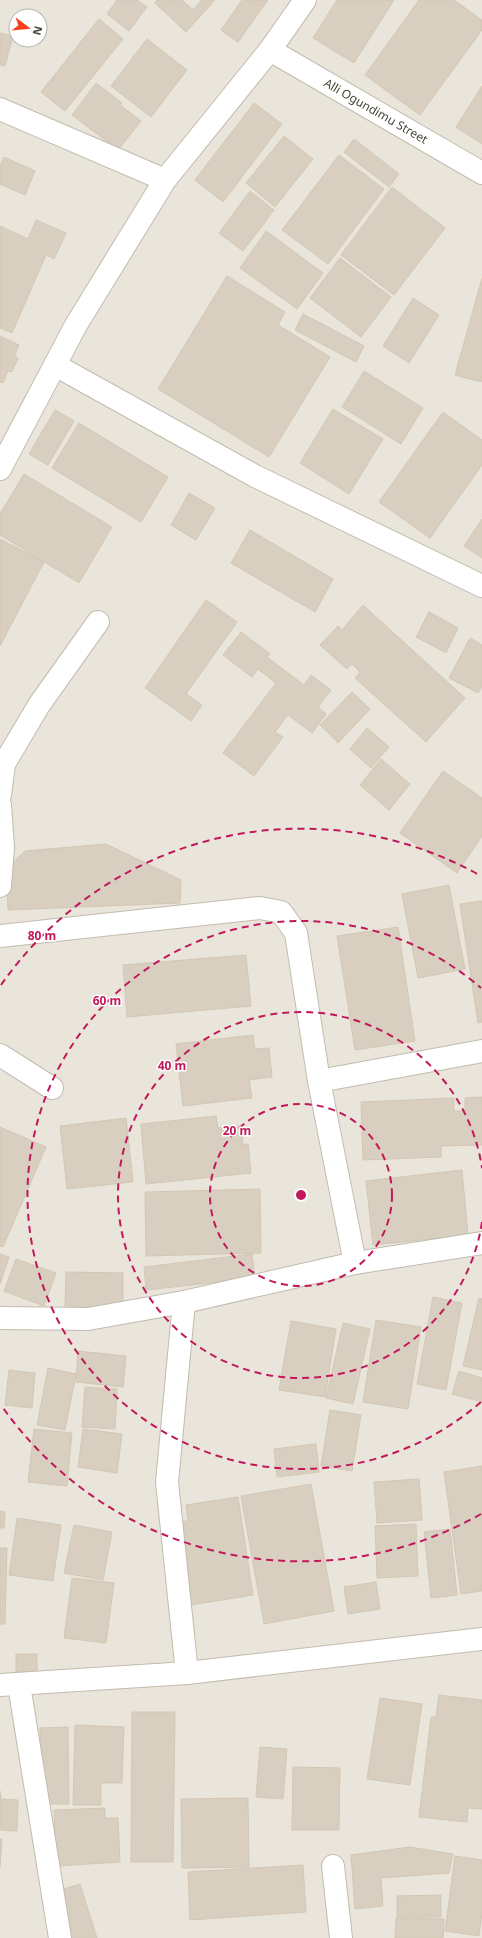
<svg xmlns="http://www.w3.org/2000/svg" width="482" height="1938" viewBox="0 0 482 1938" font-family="'Noto Sans',sans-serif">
<rect width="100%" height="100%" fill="#f6f3ec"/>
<path fill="#eae5da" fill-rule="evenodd" d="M0 0H482V1938H0ZM16 16H40V40H16Z"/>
<g fill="#d8cfc1" stroke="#d3c7b4">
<polygon points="117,0 137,0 147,7 129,31 107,14"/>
<polygon points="157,0 182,0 193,10 202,0 215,0 186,32 155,3"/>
<polygon points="242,0 268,0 238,42 221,30"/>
<polygon points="337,0 394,0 354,63 313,38"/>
<polygon points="419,0 454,0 482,20 482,30 420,115 365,75"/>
<polygon points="99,19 123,39 65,111 41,92"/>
<polygon points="0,33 13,36 5,66 0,65"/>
<polygon points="147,39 187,70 151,117 111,86"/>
<polygon points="96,83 122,103 120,105 141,121 118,150 72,115"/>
<polygon points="482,86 482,144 456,127"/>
<polygon points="254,103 282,124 223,202 195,180"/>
<polygon points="284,136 313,159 275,207 246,183"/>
<polygon points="354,139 399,174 389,187 344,152"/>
<polygon points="339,155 384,189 328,264 282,230"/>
<polygon points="4,157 35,171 25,195 0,184 0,166"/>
<polygon points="392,187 445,228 394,295 341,255"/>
<polygon points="250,191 274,210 243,251 219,233"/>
<polygon points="36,220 66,233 54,259 46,255 12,333 0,328 0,226 28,239"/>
<polygon points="266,231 323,273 297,309 240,268"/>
<polygon points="340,258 391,297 361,337 310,298"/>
<polygon points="227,276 285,312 278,325 330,357 269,457 158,389"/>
<polygon points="482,278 482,380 481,382 455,375"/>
<polygon points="413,298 439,315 409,363 383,346"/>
<polygon points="303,314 364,346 356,362 295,330"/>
<polygon points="0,336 19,345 14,356 18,358 12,372 8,371 3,383 0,382"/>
<polygon points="364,371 423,408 401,444 342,407"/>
<polygon points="333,409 383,439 349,494 300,463"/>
<polygon points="55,410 74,421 48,465 29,454"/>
<polygon points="443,412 482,440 482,465 430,538 379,502"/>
<polygon points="79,423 168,477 141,522 52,468"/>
<polygon points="24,474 112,527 79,583 0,535 0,514"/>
<polygon points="189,493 215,508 196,540 171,525"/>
<polygon points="482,519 482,558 464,546"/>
<polygon points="250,530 333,579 315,612 231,563"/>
<polygon points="0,539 44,562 0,646"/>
<polygon points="206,600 237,622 186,694 202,705 191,721 145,688"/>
<polygon points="363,605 465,698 426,742 355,678 360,672 352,664 347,669 320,645 338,626 342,630"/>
<polygon points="429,612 458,628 446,653 416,637"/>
<polygon points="241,632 270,654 267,657 304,685 311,675 331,690 318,707 326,714 312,733 288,715 275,732 283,737 254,776 223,753 276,683 258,669 252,677 223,655"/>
<polygon points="470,638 482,645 482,686 478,693 449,678"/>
<polygon points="352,692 370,709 338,743 320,725"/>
<polygon points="367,728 389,747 371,768 350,749"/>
<polygon points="381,759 410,784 389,810 360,785"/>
<polygon points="443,771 482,798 482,836 457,873 400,833"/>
<polygon points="106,844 181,880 180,903 8,910 6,869 25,851"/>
<polygon points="449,885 465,969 418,978 402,894"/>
<polygon points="482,901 482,1022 478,1023 460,904"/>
<polygon points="398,927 415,1041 355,1050 337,936"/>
<polygon points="246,955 251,1006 127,1017 123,965"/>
<polygon points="253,1035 255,1049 269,1048 272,1077 249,1080 252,1098 183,1106 176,1044"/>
<polygon points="482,1097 482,1145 441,1146 441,1157 363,1160 361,1102 454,1098 454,1111 465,1111 465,1098"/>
<polygon points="216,1116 218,1128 241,1126 243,1145 248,1144 251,1173 146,1184 141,1124"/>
<polygon points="126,1118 133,1182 67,1189 60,1126"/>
<polygon points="0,1127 46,1147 3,1247 0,1246"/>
<polygon points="462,1170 468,1235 373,1245 366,1181"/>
<polygon points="260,1189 261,1253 146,1256 145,1192"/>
<polygon points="0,1254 9,1257 0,1284"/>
<polygon points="252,1254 255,1278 146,1290 144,1267"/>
<polygon points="16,1259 56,1273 44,1306 4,1291"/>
<polygon points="66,1272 123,1273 123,1307 65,1306"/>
<polygon points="433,1297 462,1303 446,1390 417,1384"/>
<polygon points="479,1298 482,1299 482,1370 463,1366"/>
<polygon points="376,1320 421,1327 408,1409 363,1402"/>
<polygon points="291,1321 336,1329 325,1397 279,1390"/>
<polygon points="343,1323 370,1329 353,1404 326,1398"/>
<polygon points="78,1351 126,1356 123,1387 76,1382"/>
<polygon points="48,1368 76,1374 65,1430 37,1425"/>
<polygon points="9,1370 35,1373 32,1408 5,1405"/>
<polygon points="459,1371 482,1378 482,1402 452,1394"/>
<polygon points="85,1387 117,1389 115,1429 82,1427"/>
<polygon points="330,1410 361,1415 352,1471 321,1466"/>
<polygon points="34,1429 72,1433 67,1486 28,1482"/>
<polygon points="83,1429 122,1434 117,1473 78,1467"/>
<polygon points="316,1444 319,1472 277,1477 274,1449"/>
<polygon points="482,1466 482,1591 461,1594 444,1472"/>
<polygon points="419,1479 422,1520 377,1523 374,1482"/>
<polygon points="311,1484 334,1611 264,1624 241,1496"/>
<polygon points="238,1497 253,1595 191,1605 179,1522 188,1521 186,1505"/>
<polygon points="0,1511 5,1512 4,1528 0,1528"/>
<polygon points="17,1518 61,1525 53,1581 9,1575"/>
<polygon points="416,1524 418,1576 377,1578 375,1526"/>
<polygon points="74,1525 112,1532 103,1580 64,1573"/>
<polygon points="450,1529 457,1595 431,1598 424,1532"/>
<polygon points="0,1548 7,1548 5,1624 0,1624"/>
<polygon points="72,1578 114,1583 106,1643 64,1638"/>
<polygon points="376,1582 380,1609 348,1614 344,1587"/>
<rect x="16" y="1654" width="21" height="29"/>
<polygon points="439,1695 482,1700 482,1809 468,1808 467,1822 419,1817 431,1717 436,1717"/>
<polygon points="380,1698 422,1704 410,1785 367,1779"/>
<polygon points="132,1712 175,1712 173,1862 131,1862"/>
<polygon points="75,1725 124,1727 122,1783 101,1783 101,1805 73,1805"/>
<polygon points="68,1727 69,1804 42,1804 40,1728"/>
<polygon points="260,1747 287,1749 283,1799 256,1797"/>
<polygon points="293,1767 340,1768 339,1830 292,1830"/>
<polygon points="0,1791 1,1799 18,1800 17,1831 0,1830"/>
<polygon points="248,1798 249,1867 182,1868 181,1799"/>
<polygon points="105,1808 105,1818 118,1818 120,1862 57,1866 54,1810"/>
<polygon points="0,1839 2,1839 0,1867"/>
<polygon points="410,1847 453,1854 449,1873 381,1878 383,1906 355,1909 351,1855"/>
<polygon points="455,1856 482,1860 482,1913 479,1936 445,1931"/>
<polygon points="303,1865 306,1912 190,1920 188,1872"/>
<polygon points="80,1884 97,1938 71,1938 57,1891"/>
<polygon points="441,1895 441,1917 397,1917 397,1896"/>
<polygon points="396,1918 444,1919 443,1938 395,1938"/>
</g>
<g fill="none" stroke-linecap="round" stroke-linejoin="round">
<defs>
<g id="minor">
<polyline points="270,50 482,173"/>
<polyline points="0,109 165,180"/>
<polyline points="55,365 255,476 482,586"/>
<polyline points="0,469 76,325 165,180 270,50 305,0"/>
<polyline points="0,795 4,764 39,705 98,622"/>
<polyline points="0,805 3,847 0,886"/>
<polyline points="0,936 260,908 281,912 296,933 319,1081 355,1263"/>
<polyline points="0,1055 52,1088"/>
<polyline points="319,1081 482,1051"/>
<polyline points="184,1302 167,1482 187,1673"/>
<polyline points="0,1318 88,1319 184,1302 355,1263 482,1243"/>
<polyline points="0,1685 187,1673 482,1639"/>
<polyline points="19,1685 60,1938"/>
<polyline points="333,1866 341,1938"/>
</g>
</defs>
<use href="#minor" stroke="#c2bbae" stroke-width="24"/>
<use href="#minor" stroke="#fff" stroke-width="22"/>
</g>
<g fill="none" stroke="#c2185b" stroke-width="2" stroke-dasharray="7 5">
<circle cx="301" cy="1195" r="91"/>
<path d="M482 1222A183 183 0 1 1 482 1168"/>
<path d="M481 1402A274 274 0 1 1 481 988"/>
<path d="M481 1514A366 366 0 0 1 1 1405M1 985A366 366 0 0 1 481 876"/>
</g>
<g text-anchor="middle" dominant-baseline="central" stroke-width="3" stroke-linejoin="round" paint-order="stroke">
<g font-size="12" fill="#4b4439" stroke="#fff">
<text transform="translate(376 111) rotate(30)">Alli Ogundimu Street</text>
</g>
</g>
<circle cx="301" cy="1195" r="6" fill="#c2185b" stroke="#fff" stroke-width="2"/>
<g font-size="12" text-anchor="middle" font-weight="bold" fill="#c2185b" stroke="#fff" stroke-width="3" stroke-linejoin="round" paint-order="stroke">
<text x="42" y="940">80 m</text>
<text x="107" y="1005">60 m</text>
<text x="172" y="1070">40 m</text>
<text x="237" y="1135">20 m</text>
</g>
<g transform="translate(28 28) rotate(106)"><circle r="19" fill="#ffffff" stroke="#b7b4b0"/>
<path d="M0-3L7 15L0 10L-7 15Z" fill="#fc3f1d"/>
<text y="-6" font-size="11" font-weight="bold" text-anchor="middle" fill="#4b4439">N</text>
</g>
</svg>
